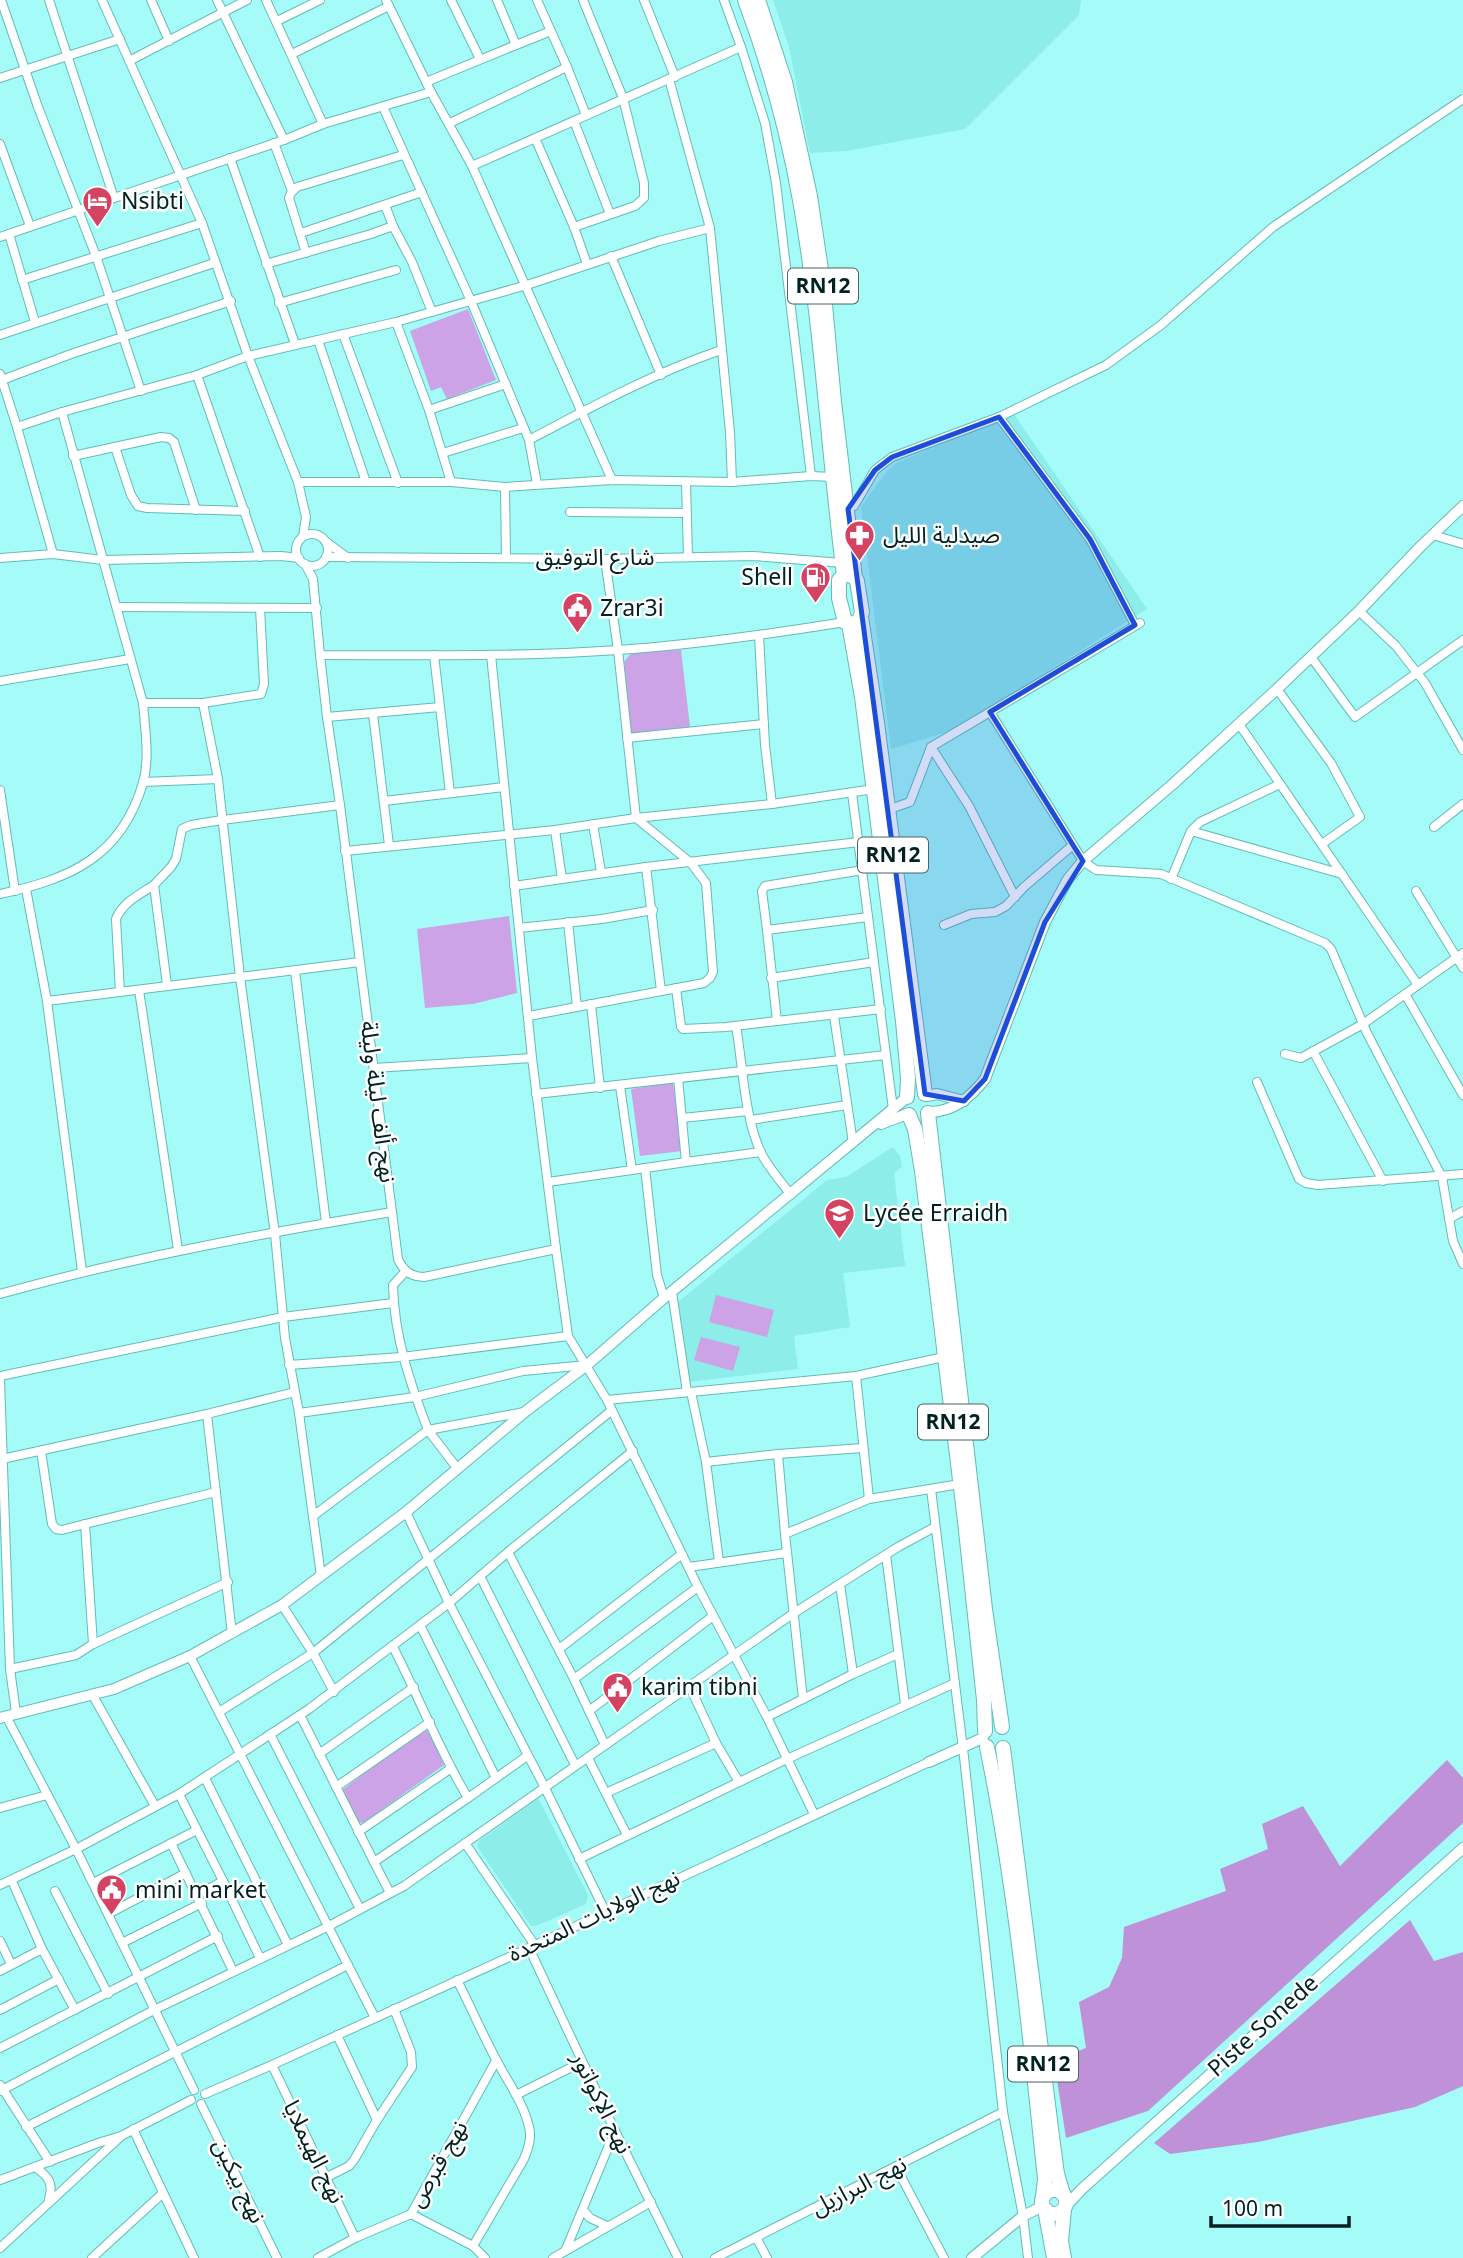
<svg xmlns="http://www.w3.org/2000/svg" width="1463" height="2258" viewBox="0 0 1463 2258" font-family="Georgia,'Noto Sans Arabic',serif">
<rect width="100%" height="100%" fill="#a4fbf7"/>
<g fill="#8cede9">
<polygon points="773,0 1081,0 1079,15 965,129 846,151 810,153 789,47"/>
<polygon points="1014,414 1147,609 954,730 891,749 861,507 887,471 896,463"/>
<polygon points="893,1147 900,1156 902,1167 894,1173 905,1266 843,1273 850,1327 794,1336 798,1369 688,1382 678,1302 827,1180 846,1177"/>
<polygon points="538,1798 588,1895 586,1904 536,1926 531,1926 477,1846 479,1841"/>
</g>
<g fill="#cca3e6">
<polygon points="468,309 496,380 447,399 441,387 431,391 410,331"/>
<polygon points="681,650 690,727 631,734 624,662 632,652"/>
<polygon points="509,916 517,993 473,1004 425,1008 417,929"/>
<polygon points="673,1083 682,1151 640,1156 631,1089"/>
<polygon points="716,1295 774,1310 767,1337 709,1322"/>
<polygon points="701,1337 740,1347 733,1371 694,1360"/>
<polygon points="423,1730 429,1731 444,1765 363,1823 358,1822 342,1790"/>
</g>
<g fill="#be91d9">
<polygon points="1447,1760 1463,1778 1463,1823 1148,2111 1066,2138 1054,2060 1086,2048 1079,2002 1109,1987 1122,1958 1124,1927 1226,1891 1220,1869 1268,1849 1262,1824 1303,1806 1340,1866"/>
<polygon points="1410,1920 1434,1961 1463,1952 1463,2086 1415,2107 1258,2142 1170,2154 1154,2143"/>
</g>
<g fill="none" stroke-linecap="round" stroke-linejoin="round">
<defs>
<g id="street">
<polyline points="1,0 38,107 96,256 141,391"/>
<polyline points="49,0 114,198"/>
<polyline points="102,0 202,223 248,356 298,482 306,517 303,536"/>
<polyline points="151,0 169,41"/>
<polyline points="217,0 284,140"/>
<polyline points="266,0 323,124"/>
<polyline points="386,0 431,92 472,166 612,480"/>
<polyline points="451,0 480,59"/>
<polyline points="497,0 516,45 551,31"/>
<polyline points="537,0 567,67 586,115"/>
<polyline points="644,0 675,77"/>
<polyline points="724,0 741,47 765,123 776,183 811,476"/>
<polyline points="277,21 320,0"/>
<polyline points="292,54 389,6"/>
<polyline points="129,61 247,0"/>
<polyline points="0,78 120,39"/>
<polyline points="669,79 710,228 730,432 732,482"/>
<polyline points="426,82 516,45"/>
<polyline points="383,107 471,301 529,440 537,484"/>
<polyline points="574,121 610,214"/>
<polyline points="450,123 567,67"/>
<polyline points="535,138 574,227 635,206 644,198 644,183 623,98 583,0"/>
<polyline points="274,143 292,191"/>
<polyline points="0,144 30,226"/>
<polyline points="230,158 295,344"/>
<polyline points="472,166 741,47"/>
<polyline points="393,226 412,262 432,312"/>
<polyline points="574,227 587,264"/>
<polyline points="301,233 422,192"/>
<polyline points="9,234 35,322"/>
<polyline points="0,237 284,140 323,124 431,92"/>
<polyline points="306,253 289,198 291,193 297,187 403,155"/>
<polyline points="611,256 661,375"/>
<polyline points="266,264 371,234 393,226 385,205"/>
<polyline points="22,280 202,223"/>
<polyline points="279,303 396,270"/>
<polyline points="396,322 429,410 451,482"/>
<polyline points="343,334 398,483"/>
<polyline points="0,335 214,263"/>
<polyline points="318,340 366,482"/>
<polyline points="0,374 17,427 53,554"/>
<polyline points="197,375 260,557"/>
<polyline points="2,380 71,354 231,301"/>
<polyline points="429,410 506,384"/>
<polyline points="999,417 1090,539 1135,625"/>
<polyline points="17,427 62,412 197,375 248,356 396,322 527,285 659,241 710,228"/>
<path d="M529 440C591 407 654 373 721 350"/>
<polyline points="115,447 131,495 138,506 147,508 245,511"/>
<polyline points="443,453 523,428"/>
<polyline points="73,456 161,437 169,438 174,442 196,510"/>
<polyline points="298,482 451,482 505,487 612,480 732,482 811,476 833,477"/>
<polyline points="686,482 688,556"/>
<polyline points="505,487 506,558"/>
<polyline points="848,509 854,506 875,470 892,457 999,417 1106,365 1161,325 1273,227 1463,99"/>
<polyline points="570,512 686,513"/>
<circle cx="312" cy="550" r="16"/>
<polyline points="1433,535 1463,544"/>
<polyline points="325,541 348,558"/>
<polyline points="326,557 605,559 753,556 843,563"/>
<polyline points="0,558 53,554 103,560 281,556 299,558"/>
<path d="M305 564 313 579 320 655C419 655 519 657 618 650 694 645 770 634 845 622"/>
<polyline points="118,607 317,608"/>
<polyline points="1359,611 1396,646 1425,683 1463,750"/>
<polyline points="759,636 765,745 772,804"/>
<path d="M320 655 327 717 340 805 398 1259C403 1271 411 1277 424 1277L556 1249 568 1336 607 1400 698 1587 767 1717 814 1814"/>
<polyline points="434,655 450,793"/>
<polyline points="491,655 532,1058 556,1249"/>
<polyline points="1311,657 1355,717 1463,640"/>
<polyline points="0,681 130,659"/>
<polyline points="1277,689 1331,763 1360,817 1322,844"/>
<polyline points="143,703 203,703 261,694 264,684 260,608"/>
<polyline points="203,703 218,779 240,977 275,1234 285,1338 299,1413 321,1576"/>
<polyline points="990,712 1083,861 1096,870 1161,874 1325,943 1331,949 1367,1033 1442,1177 1453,1241 1463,1264"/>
<polyline points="373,714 389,845"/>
<polyline points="327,717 440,707"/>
<polyline points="1239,724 1418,985"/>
<polyline points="627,738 764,724"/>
<polyline points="931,747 969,806 1015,897"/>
<polyline points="143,782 218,779"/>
<polyline points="0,790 15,891"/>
<polyline points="852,793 893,1109"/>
<polyline points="384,801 504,787"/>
<polyline points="887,810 910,802 931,747 1140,623"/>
<polyline points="593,824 601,872"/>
<polyline points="1434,827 1463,804"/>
<polyline points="555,830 562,879 646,867 859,842"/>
<polyline points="1191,831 1342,874"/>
<polyline points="345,851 555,830 636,818 772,804 874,789"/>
<polyline points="646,867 661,991"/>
<polyline points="1171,879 1191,831 1200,822 1280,784"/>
<polyline points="514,886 562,879"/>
<polyline points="26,889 47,1001 82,1271"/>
<polyline points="1416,891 1463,968"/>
<path d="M0 894C69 879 121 858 143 783 150 758 145 729 143 703L62 412"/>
<polyline points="868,917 767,930 777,1021 881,1009"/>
<polyline points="568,922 577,1007"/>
<polyline points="944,925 971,914 995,912 1006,906 1024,887 1073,845"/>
<polyline points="519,928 602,919 653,910"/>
<polyline points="767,930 762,891 765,886 863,870"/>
<polyline points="295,971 326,1223"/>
<polyline points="771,978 874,962"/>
<polyline points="167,985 154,885 171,867 176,859 182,829 191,825 222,820 340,805"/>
<polyline points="676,988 681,1027 683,1029 726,1027 777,1021"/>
<polyline points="139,990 178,1250"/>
<path d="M120 992 116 919C123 902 139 895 154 885"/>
<polyline points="1405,994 1463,1095"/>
<polyline points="47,1001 360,962"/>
<polyline points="591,1004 600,1088"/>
<polyline points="529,1016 704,983 710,978 713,972 706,883 691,863 636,818 618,650 605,559"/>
<polyline points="834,1016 853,1143"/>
<path d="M736 1026C743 1066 744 1118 762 1155 770 1169 781 1182 791 1195"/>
<polyline points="1313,1051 1383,1181"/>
<polyline points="1285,1054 1301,1058 1363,1024 1463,953"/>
<polyline points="374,1068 532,1058"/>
<polyline points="1257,1082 1299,1179 1306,1183 1318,1185 1463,1174"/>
<polyline points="620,1086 632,1170 686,1162 678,1078"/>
<polyline points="536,1094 886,1055"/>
<polyline points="683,1118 748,1111"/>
<polyline points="751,1120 847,1105"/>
<polyline points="686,1162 761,1152"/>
<polyline points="645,1168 657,1275 664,1298"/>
<polyline points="548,1182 632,1170"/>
<polyline points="1449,1219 1463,1211"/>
<path d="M406 1271 393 1285C394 1336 410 1383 428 1430L524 1412"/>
<polyline points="672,1292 687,1392"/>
<path d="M0 1294C129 1258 260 1234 392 1212"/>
<polyline points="289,1365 402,1357 568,1336"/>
<polyline points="0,1376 283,1317 393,1303"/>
<polyline points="856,1376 869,1499"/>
<polyline points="0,1379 10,1669 16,1713"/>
<polyline points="691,1392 706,1462 778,1454 785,1534"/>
<polyline points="607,1400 856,1376 944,1357"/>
<polyline points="299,1413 415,1397 523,1371 587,1365"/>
<polyline points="207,1414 232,1634"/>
<polyline points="41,1451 52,1524 56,1529 62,1530 85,1524 216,1492"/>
<polyline points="778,1454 863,1448"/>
<polyline points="2,1459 207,1414 295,1392"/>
<polyline points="706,1462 719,1562"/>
<polyline points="931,1489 964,1757 1003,2112 1023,2216 1028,2258"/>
<polyline points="406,1512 449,1603 545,1788 605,1911"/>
<polyline points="313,1516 428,1430 457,1468"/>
<polyline points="85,1524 93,1644"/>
<polyline points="508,1552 574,1679 605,1745"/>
<polyline points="886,1555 905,1704"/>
<polyline points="689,1567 786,1553"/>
<polyline points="480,1576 575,1765"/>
<polyline points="840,1584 853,1674"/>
<polyline points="282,1605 313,1653 334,1692"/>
<polyline points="420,1625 496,1778"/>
<polyline points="559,1649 682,1554"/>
<polyline points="190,1656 375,2018"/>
<polyline points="10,1669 76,1655 93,1644 228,1582"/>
<polyline points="574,1679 698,1587"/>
<polyline points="689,1685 716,1743 739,1782"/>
<polyline points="92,1694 155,1806"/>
<polyline points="803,1699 785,1534 869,1499 960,1484"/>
<polyline points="589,1711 713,1616"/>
<polyline points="219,1712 313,1653 611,1411"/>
<path d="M300 1715 374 1862 468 1798C439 1750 419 1697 393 1647"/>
<polyline points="6,1716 76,1849 194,2090"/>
<polyline points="767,1717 853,1674 898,1654"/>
<polyline points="270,1734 360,1909"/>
<polyline points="319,1754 414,1687"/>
<polyline points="588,1758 627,1835"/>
<polyline points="205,1778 288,1945"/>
<polyline points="336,1787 430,1722"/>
<polyline points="606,1793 716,1743"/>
<polyline points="179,1794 223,1881 197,1895"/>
<polyline points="468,1798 527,1756"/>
<polyline points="0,1808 47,1795"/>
<polyline points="358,1832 450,1769"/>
<polyline points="171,1843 233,1971"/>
<polyline points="465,1843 534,1944"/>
<polyline points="579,1859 787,1759 955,1683"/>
<polyline points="374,1862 390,1893"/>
<polyline points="12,1881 42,1949 75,2010"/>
<polyline points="223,1881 260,1958"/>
<polyline points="93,1883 197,1830"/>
<polyline points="0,1885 76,1849 179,1794 309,1709 449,1603 508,1552 633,1451"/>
<polyline points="55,1891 108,1994"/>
<polyline points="108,1914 186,1873"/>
<polyline points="0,1941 11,1964"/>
<polyline points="122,1943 202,1903"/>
<polyline points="529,1948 615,2131 678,2258"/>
<polyline points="0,1971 42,1949"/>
<path d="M457 1980C471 2007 483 2036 498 2063 509 2084 524 2104 529 2127 532 2138 528 2149 524 2159L473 2246"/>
<polyline points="0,2010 59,1979"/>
<polyline points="337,2035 377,2120"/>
<polyline points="0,2048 218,1936"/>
<polyline points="272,2065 355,2238"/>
<polyline points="0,2085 50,2162"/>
<polyline points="0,2091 154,2010 327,1927 404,1886 794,1613 898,1547 935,1527"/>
<polyline points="205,2094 272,2065 529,1948 929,1762"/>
<polyline points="516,2095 582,2062"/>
<polyline points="201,2104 277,2258"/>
<polyline points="26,2127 348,1965"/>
<polyline points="133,2129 194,2258"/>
<path d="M35 2167C48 2176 54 2183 49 2199"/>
<polyline points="896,2167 944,2258"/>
<polyline points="327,2177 349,2166 354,2160 377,2120 412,2067 411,2052 394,2009"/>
<polyline points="0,2180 98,2143 121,2136 191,2100"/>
<polyline points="583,2210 590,2218 607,2226"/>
<polyline points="411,2214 473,2246 485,2258"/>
<polyline points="756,2237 767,2258"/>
<polyline points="0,2248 119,2138"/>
<polyline points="566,2249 615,2131"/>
<polyline points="92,2258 162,2194"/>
<polyline points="318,2258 355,2238 411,2214 496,2061"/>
<polyline points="553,2258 651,2202"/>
<polyline points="715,2258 1003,2112"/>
</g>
<g id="secondary">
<polyline points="927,1096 937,1094 964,1101"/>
<path d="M929 1112C953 1112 970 1098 985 1079L1045 922 1068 879 1083 861 1173 784 1277 689 1359 611 1421 546 1463 506"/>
<polyline points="881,1124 907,1114"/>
<polyline points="0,1718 114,1689 190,1656 282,1605 406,1512 526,1411 587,1365 664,1298 905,1099"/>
<polyline points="929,1762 983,1738"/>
<polyline points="1065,2207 1083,2188 1463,1848"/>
<polyline points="972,2258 1023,2216 1043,2206"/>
</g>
<g id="highway">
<path d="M745 0C769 64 788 133 800 200 822 324 828 450 844 575"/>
<polyline points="758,0 785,82 810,196 823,283 834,402 855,578"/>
<polygon points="848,574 855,578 857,581 862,612 859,621 852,624 845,622 839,598 839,580 844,575"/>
<polyline points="861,617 877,723 925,1094"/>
<polyline points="849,624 862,697 903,1021 908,1078 907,1097"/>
<polyline points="928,1113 985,1609 1002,1727"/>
<polyline points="909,1115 915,1129 922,1171 935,1274 965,1521 984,1700 985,1731"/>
<path d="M987 1747C1016 1889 1030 2035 1045 2179L1043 2197"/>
<polyline points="1003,1748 1053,2144 1057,2174 1063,2194"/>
<circle cx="1054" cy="2202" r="12"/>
<polyline points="1045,2209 1054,2258"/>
<polyline points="1064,2258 1061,2241 1064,2209"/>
</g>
</defs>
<use href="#street" stroke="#64bbb7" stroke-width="10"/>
<use href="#secondary" stroke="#64bbb7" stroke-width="12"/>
<use href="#highway" stroke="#64bbb7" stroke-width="16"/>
<use href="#street" stroke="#fff" stroke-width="8"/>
<use href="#secondary" stroke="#fff" stroke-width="10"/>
<use href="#highway" stroke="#fff" stroke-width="14"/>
</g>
<path fill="#1d4ed8" fill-opacity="0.2" stroke="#1d4ed8" stroke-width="5" stroke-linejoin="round" d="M999 417 1090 539 1135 625 990 712 1083 861 1045 922 985 1079 964 1101 925 1094 848 509 875 470 892 457Z"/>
<defs>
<symbol id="hotel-pin" viewBox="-11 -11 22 30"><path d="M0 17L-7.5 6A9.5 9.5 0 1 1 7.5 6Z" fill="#d44462" stroke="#fff"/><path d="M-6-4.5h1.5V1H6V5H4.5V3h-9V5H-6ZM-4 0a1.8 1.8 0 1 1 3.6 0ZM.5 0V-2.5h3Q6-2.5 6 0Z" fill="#fff"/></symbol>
<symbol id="pharmacy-pin" viewBox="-11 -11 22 30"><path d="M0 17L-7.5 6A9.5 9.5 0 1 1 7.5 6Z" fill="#d44462" stroke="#fff"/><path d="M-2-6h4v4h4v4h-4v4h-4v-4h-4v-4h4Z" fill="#fff"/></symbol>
<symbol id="fuel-pin" viewBox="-11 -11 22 30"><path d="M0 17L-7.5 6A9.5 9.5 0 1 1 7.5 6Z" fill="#d44462" stroke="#fff"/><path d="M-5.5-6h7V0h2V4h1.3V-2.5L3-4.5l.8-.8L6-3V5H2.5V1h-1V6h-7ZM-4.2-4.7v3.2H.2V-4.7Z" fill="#fff"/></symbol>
<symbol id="civic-pin" viewBox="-11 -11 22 30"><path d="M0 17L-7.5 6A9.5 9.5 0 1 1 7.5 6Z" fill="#d44462" stroke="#fff"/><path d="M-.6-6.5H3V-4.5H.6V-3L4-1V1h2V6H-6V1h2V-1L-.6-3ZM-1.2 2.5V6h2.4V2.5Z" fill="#fff"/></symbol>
<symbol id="school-pin" viewBox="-11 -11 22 30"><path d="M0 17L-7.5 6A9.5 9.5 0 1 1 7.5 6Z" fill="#d44462" stroke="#fff"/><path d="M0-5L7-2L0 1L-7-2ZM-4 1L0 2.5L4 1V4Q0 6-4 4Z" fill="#fff"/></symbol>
</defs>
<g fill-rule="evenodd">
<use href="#hotel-pin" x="80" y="184" width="35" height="47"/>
<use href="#pharmacy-pin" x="842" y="518" width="35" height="47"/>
<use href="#fuel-pin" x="798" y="560" width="35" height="47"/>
<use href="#civic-pin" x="560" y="590" width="35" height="47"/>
<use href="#school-pin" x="822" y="1196" width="35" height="47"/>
<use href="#civic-pin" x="600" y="1670" width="35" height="47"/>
<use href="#civic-pin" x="94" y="1872" width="35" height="47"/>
</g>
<g text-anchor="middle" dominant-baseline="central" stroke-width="5" stroke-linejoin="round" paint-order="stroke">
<g fill="#fff" stroke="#4c6464" stroke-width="2">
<rect x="788" y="268.5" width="70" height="35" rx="5"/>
<rect x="858" y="837.5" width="70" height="35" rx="5"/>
<rect x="918" y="1404.5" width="70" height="35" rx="5"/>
<rect x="1008" y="2046.5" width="70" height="35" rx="5"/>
</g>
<g font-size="21" font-weight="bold" fill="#002221">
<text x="823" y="286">RN12</text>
<text x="893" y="855">RN12</text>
<text x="953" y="1422">RN12</text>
<text x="1043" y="2064">RN12</text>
</g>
<g font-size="23" fill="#002221" stroke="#fff" text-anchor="start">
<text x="121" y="201">Nsibti</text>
<text x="883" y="535">صيدلية الليل</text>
<text x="793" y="577" text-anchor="end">Shell</text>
<text x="600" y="608">Zrar3i</text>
<text x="863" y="1213">Lycée Erraidh</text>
<text x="641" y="1687">karim tibni</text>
<text x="135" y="1890">mini market</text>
</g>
<g font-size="23" fill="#002221" stroke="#fff">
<text x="595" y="557">شارع التوفيق</text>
<text transform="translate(378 1102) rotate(83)">نهج ألف ليلة وليلة</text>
<text transform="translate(594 1916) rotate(-25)">نهج الولايات المتحدة</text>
<text transform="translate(1263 2026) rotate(-42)">Piste Sonede</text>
<text transform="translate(602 2103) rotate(64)">نهج الإكواتور</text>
<text transform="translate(314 2152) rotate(64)">نهج الهيملايا</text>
<text transform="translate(438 2164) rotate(-60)">نهج قبرص</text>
<text transform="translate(239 2181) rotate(64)">نهج بيكين</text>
<text transform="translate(859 2186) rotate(-27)">نهج البرازيل</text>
</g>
</g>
<path d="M1211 2216v10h138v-10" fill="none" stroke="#002221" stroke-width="3.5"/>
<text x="1222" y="2216" font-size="21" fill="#002221" stroke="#ffffff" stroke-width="5" paint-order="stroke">100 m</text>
</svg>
